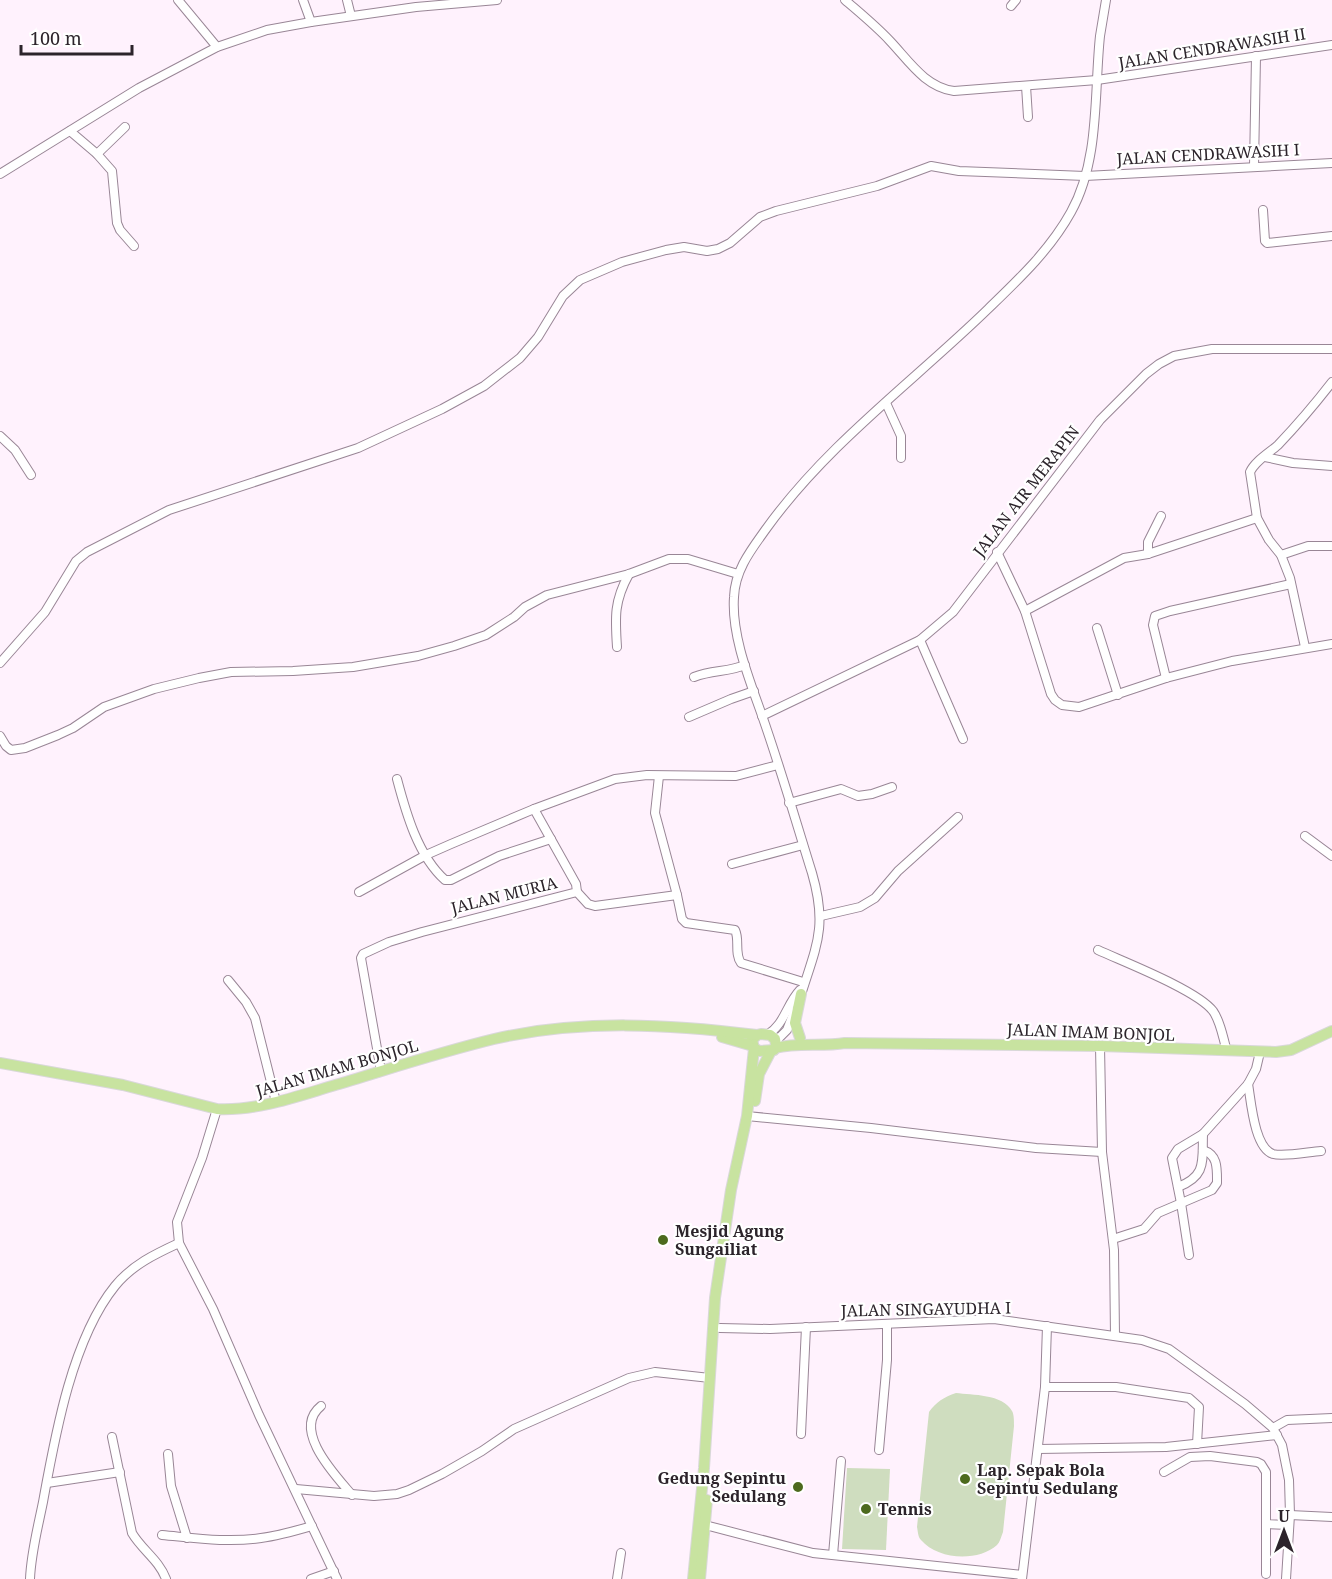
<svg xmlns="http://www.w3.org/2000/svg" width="1332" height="1579" viewBox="0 0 1332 1579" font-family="'Noto Serif',serif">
<rect width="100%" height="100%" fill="#fff2fd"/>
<g fill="#cfddbf">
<path d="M956 1393C972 1395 1003 1394 1012 1411 1014 1414 1014 1421 1014 1426L1003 1532C1001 1537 1000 1542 997 1545 978 1562 938 1560 921 1540 918 1537 918 1532 917 1527L929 1412C936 1402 944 1397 956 1393Z"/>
<polygon points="847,1468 890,1469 886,1550 842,1549"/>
</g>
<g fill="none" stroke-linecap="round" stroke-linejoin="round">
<defs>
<g id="minor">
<polyline points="178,0 217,47"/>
<polyline points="303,0 311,22"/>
<polyline points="347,0 351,16"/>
<path d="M845 0C860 13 876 26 890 41 909 61 925 87 954 91L1097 80 1332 45"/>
<polyline points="1011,6 1016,0"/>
<polyline points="1026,86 1028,117"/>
<polyline points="70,131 97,154 112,171 117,223 120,230 134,246"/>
<polyline points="97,154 125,127"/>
<polyline points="1254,166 1256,56"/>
<polyline points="0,174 139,88 217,47 267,30 311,22 416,7 497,0"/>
<polyline points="1263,210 1265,241 1267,243 1332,236"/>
<polyline points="886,403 901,436 901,458"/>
<polyline points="0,436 15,450 31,475"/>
<polyline points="1265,457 1293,463 1332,466"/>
<polyline points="997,552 1025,611 1051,694 1055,700 1062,705 1079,707 1166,678 1232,661 1332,644"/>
<polyline points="1148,554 1148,542 1161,516"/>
<polyline points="1281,555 1308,546 1332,546"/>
<polyline points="1025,611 1124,558 1148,554 1257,518"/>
<polyline points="1097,628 1118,695"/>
<polyline points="920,640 963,739"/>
<path d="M617 647C615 617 614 601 629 574"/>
<path d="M1305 647 1290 578 1281 555 1269 540 1257 518 1250 472C1255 461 1269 453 1278 445 1297 425 1315 404 1332 382"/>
<polyline points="0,663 45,612 76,561 87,552 169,510 358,448 442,409 484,386 520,358 538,337 563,296 580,280 622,262 666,250 684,247 707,251 718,249 730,243 760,217 776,211 877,186 931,166 959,171 1085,176 1332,163"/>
<path d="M694 677C712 670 729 672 745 665"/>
<polyline points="1166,678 1153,625 1155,616 1170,611 1291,584"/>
<polyline points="762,716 920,640 953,612 1100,420 1146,374 1159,364 1174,356 1212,349 1332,349"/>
<polyline points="689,717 731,699 754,691"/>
<polyline points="0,736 6,746 11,750 25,748 58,735 73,728 104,707 154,689 199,678 231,672 293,671 353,667 418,656 454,646 486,635 514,617 525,607 547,595 629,574 669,559 688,559 738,574"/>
<polyline points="659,776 655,813 677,895"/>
<path d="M397 779C406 813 418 856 445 880H451L499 856 551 839"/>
<polyline points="789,803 841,789 858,796 872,794 892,787"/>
<polyline points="1305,836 1332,856"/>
<polyline points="732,864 803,845"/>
<polyline points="359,892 426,855 451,844 534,809 615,779 647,775 736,776 778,765"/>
<path d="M577 892 588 904 595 906 677 895 682 919 686 923 735 930C740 940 734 953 741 963L803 982"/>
<polyline points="821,916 860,907 875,898 898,871 958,817"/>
<path d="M1098 950C1124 962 1197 990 1213 1011 1221 1022 1223 1039 1227 1051"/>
<polyline points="228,980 246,1002 255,1018 276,1102"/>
<path d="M800 998C816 946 828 928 812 873 797 825 783 777 767 730 754 690 731 640 734 597 735 570 751 550 766 529 827 444 914 381 988 309 1019 279 1050 250 1071 212 1100 160 1094 92 1100 36 1102 24 1104 12 1106 0"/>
<path d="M767 1035C785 1024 786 1005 800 990"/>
<polyline points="776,1041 787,1030 794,1012"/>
<polyline points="1100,1046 1102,1152 1114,1250 1115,1336"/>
<polyline points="381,1071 361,958 363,954 389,942 422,932 577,892 576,884 534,809"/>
<path d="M1248 1084C1251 1100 1254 1148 1273 1154 1284 1157 1308 1152 1321 1151"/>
<polyline points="217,1109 202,1158 177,1222 179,1243 213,1309 259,1415 337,1579"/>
<polyline points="747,1116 871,1128 1036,1148 1102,1152"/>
<path d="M1178 1187C1207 1176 1202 1161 1203 1134"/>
<path d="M1113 1239 1144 1229 1158 1213 1212 1190 1217 1183C1217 1168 1218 1155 1203 1150"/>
<polyline points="1189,1255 1181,1203 1172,1158 1178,1149 1203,1134 1248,1084 1256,1069 1260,1052"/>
<polyline points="720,1328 770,1329 994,1319 1142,1340 1169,1349 1245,1404 1273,1428 1282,1445 1289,1480 1290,1515 1286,1579"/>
<polyline points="1045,1387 1116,1387 1189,1398 1199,1407 1197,1444"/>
<path d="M321 1406C291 1430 336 1476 352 1495"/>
<polyline points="1273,1428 1287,1420 1332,1418"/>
<polyline points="801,1434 806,1327"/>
<path d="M112 1437 132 1533C142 1550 159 1560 166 1579"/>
<polyline points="1038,1449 1166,1447 1277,1435"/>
<polyline points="879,1450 887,1360 887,1324"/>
<polyline points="168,1454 171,1486 187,1538"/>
<polyline points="1164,1472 1190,1457 1210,1456 1257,1462 1261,1464 1266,1472 1266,1524 1288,1525"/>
<polyline points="47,1483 120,1472"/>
<polyline points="296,1489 374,1496 397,1494 409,1490 442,1474 482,1451 514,1429 629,1378 655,1372 710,1378"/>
<polyline points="1290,1515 1332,1517"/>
<polyline points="705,1525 813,1553 1022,1575"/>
<path d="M162 1535C195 1538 228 1543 261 1538 278 1536 295 1531 312 1526"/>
<polyline points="833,1555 841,1461"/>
<polyline points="1266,1574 1266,1524"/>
<path d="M30 1579C31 1553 38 1527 43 1502 55 1436 72 1339 115 1286 132 1265 155 1254 179 1243"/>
<polyline points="311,1579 334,1571"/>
<polyline points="617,1579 621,1553"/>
<polyline points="1022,1579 1045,1387 1047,1326"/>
</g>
<g id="major">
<polygon points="761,1034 770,1035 775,1039 776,1045 774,1050 759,1051 754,1048 752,1040 757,1035"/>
<polyline points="722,1037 753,1046"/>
<polyline points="800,1038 795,1023 801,994"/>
<path d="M775 1048C798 1042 822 1047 845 1043L1100 1046 1276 1052 1291 1050 1332 1031"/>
<path d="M0 1063 123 1085 217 1109C256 1111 295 1097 332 1086 386 1070 440 1052 494 1039 581 1019 670 1024 757 1035"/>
<polyline points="755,1101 759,1074 771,1051"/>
<polyline points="693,1579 704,1468 715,1298 731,1190 747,1116 754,1048"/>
<polyline points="700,1579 707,1500"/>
</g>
</defs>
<use href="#minor" stroke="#998696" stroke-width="10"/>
<use href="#major" stroke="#d9d8d9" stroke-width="12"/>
<use href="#minor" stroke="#fff" stroke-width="8"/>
<use href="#major" stroke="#c8e3a0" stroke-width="10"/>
</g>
<g fill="#4d6a1e" stroke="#fff" stroke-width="2">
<circle cx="663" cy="1240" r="6"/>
<circle cx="965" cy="1479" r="6"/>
<circle cx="798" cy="1487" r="6"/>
<circle cx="866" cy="1509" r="6"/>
</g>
<g text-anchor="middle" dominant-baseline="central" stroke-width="4.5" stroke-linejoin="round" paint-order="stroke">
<g font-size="16" fill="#2c242b" stroke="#fff">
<text transform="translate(1212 48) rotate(-9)">JALAN CENDRAWASIH II</text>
<text transform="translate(1208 154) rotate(-3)">JALAN CENDRAWASIH I</text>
<text transform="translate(1026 491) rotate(-52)">JALAN AIR MERAPIN</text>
<text transform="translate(504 895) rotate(-14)">JALAN MURIA</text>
<text transform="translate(1091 1032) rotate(2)">JALAN IMAM BONJOL</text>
<text transform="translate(337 1068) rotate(-16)">JALAN IMAM BONJOL</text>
<text transform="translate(926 1309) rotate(-1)">JALAN SINGAYUDHA I</text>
</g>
<g font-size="16" font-weight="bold" fill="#2c242b" stroke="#fff" text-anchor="start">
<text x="675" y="1231">Mesjid Agung<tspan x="675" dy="18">Sungailiat</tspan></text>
<text x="977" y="1470">Lap. Sepak Bola<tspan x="977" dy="18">Sepintu Sedulang</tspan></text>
<text x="786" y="1478" text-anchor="end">Gedung Sepintu<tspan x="786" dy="18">Sedulang</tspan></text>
<text x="878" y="1509">Tennis</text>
</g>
</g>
<g transform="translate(1284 1531)" stroke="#ffffff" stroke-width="4.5" paint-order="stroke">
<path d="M0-4.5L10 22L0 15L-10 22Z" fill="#2c242b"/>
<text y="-9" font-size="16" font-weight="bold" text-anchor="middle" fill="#2c242b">U</text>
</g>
<path d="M21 45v9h111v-9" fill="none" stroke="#2c242b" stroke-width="3"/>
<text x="30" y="45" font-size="18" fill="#2c242b" stroke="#ffffff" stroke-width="4.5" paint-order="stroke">100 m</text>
</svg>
